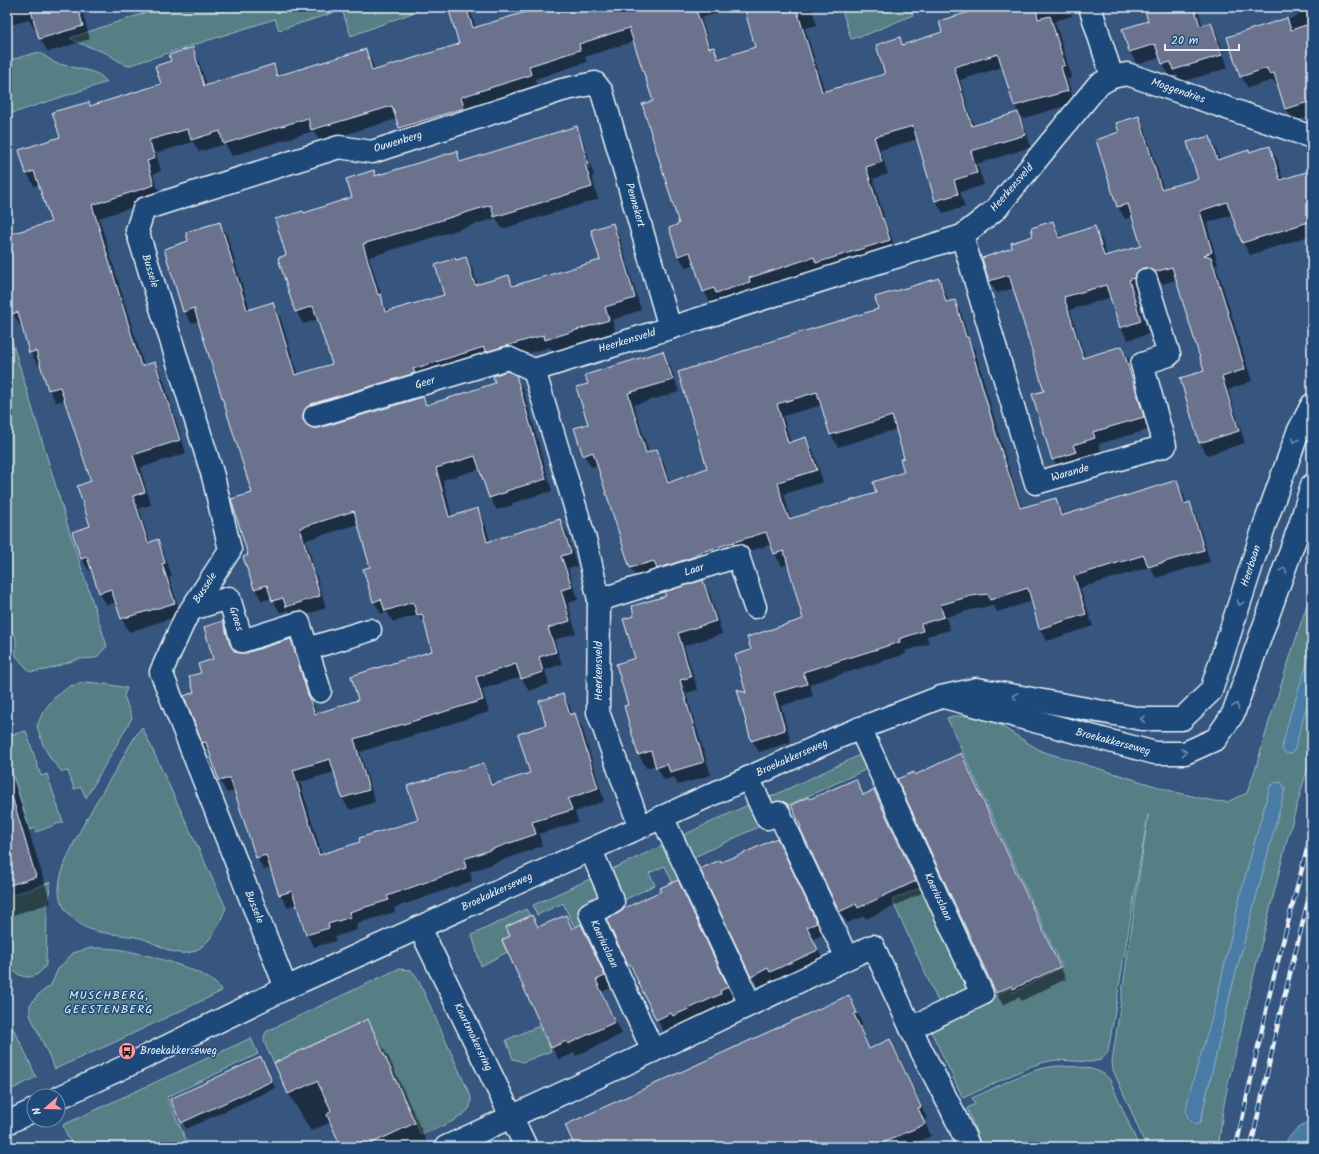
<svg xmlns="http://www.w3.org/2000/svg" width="1319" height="1154" viewBox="0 0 1319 1154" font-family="Kalam,sans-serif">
<rect width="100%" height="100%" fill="#365680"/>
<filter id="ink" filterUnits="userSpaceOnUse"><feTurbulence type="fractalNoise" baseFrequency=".025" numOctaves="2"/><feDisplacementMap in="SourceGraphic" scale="8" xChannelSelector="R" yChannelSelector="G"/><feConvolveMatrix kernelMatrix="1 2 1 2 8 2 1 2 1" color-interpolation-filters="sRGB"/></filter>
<g filter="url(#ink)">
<g fill="#547e85" stroke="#9eb8be" fill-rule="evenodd">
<polygon points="162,7 428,7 351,36 342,10 279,30 275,19 127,66 106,53 79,43 70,38"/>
<polygon points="841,7 910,7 913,15 868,34 851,39"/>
<polygon points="39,52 55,63 90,71 100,75 107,82 7,115 7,61"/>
<polygon points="7,330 9,331 69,530 107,646 96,658 78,659 46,670 30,672 16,656 16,638 7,621"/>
<path d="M1312 589V752L1286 844 1256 966 1228 1084 1223 1110 1219 1142 1196 1147H1146L1130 1108 1113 1070 1112 1062 1148 815 1108 1052 1101 1060 1091 1062 1056 1060 1045 1062 1031 1066 963 1098 929 1027 993 997 1010 988 1013 993 1062 967 947 718 953 716H974L988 718 1041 751 1175 792 1213 801 1227 802 1247 793 1256 767 1269 722ZM1281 782 1285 789 1232 987 1200 1123 1215 1007 1241 892 1270 786Z"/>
<polygon points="86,682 105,684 127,688 124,696 132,718 86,798 81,787 74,789 68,771 62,772 51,759 43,745 37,726 43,712 54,698 70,686"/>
<path d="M142 727 226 908C218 926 210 948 188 953 171 956 156 942 140 938 114 932 88 937 70 915 64 909 59 900 59 891 57 863 101 794 117 768 125 755 132 739 142 727Z"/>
<polygon points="26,731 41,776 47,774 63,822 36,832 35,828 30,830 7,755 7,736"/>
<polygon points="860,755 867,769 773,812 766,799"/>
<polygon points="750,804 760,826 688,860 677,838"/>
<polygon points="668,843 693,896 681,901 665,866 649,873 655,885 620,902 606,872"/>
<polygon points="592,878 606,896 578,908 587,928 577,933 563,903 537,915 533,905"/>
<path d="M51 882 47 905 46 965C34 983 20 979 7 965V897Z"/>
<polygon points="922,887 971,994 941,1008 892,900"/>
<polygon points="526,909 530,916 506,927 510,936 502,941 507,952 481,966 472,935"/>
<path d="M91 948C99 948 108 948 116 949 139 952 212 970 222 991L113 1043 55 1069 30 1015V1005L38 995 51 985 58 969 73 953Z"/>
<path d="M398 969 411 970 417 977 471 1097C471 1100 471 1104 470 1107 464 1119 433 1130 421 1135L368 1020 274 1063C270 1053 259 1040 267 1031Z"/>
<polygon points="7,1016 27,1056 36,1077 7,1092"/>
<polygon points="539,1026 551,1051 523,1062 513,1059 506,1040"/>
<polygon points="251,1038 258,1054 167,1097 189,1147 74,1147 68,1138 63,1125"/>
<path d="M1059 1066C1075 1067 1100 1066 1110 1080L1139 1147H980L977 1134 967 1108 975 1104 972 1098C1000 1086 1028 1068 1059 1066Z"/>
</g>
<g fill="#487ba5" stroke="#88aac6">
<polygon points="1312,649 1312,687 1295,748 1292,753 1287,754 1283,751 1282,747 1290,715"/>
<polygon points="1281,782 1285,789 1232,987 1200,1123 1195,1125 1188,1118 1186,1111 1189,1094 1215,1007 1241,892 1270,786 1275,783"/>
<path d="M1312 1121V1139L1303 1143 1298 1147H1284C1288 1134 1300 1126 1312 1121Z"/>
</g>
<g fill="#0007" fill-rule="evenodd">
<polygon points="7,7 81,7 90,39 48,52 40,39 37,28 34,29 29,20 7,26"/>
<path d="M449 7H469L476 29 542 8V7H738L701 18 711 49 713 48 720 59 757 48 745 7H811L817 25 805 28 825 92 886 74 900 39 904 46 944 33 978 11 976 7H1069L1072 16 1055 21 1072 78 1067 79 1075 103 1021 119 1024 125 1031 147 977 164 984 185 960 192 965 207 943 213 936 201 918 139 880 150 888 174 873 179 887 227 890 232 896 253 711 304 704 291 695 265 686 268 678 255 680 225 655 101 635 41 585 57 587 62 535 79 538 88 407 140 400 128 397 119 320 142 314 131 232 156 225 144 199 152 193 142 156 153 161 171 153 174 161 198 99 218 144 366 155 363 162 375 186 453 140 468 151 505 139 508 150 543 157 540 164 553 172 576 169 577 181 615 129 632 122 619 116 602 107 605 99 593 92 570 89 571 82 559 91 527 92 482 66 400 56 402 49 390 41 364 38 365 30 352 22 325 20 326 13 313 7 293V225L10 224 15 234 52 223 40 184 34 186 27 173 91 107 162 85 172 62 192 48 199 61 207 86 273 65 280 76 365 50 372 62 375 72 460 45ZM1003 67 1015 106 1018 112 974 126 960 80Z"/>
<polygon points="1145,7 1197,7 1203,26 1211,24 1218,36 1228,68 1182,82 1177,75 1170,77 1163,64 1161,57 1137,65 1130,52 1123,30 1149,21"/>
<polygon points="1296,7 1312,7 1312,116 1293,121 1286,109 1279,85 1277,86 1273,80 1248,88 1241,76 1228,38 1298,16"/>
<polygon points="1138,117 1145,129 1164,190 1199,179 1209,137 1216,149 1220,161 1269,147 1277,159 1283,180 1308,172 1312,179 1312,235 1250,255 1243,243 1232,215 1207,223 1218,265 1215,266 1218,271 1252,381 1228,390 1245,443 1207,455 1200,442 1205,372 1177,279 1163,284 1157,280 1141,290 1135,292 1148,334 1128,340 1121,328 1111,297 1070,310 1085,358 1122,347 1129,359 1150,429 1099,444 1101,451 1080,457 1082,465 1060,471 1053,459 1045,391 1014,288 997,293 989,281 1035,237 1053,222 1061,238 1095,228 1102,240 1107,257 1142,246 1133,217 1125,219 1118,207 1098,140 1120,133"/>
<path d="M576 127 583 140 594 176 592 177 598 199 502 229 496 218 369 257 382 298 388 312 445 295 456 261 466 258 473 270 478 285 508 276 514 286 601 260 612 224 619 236 641 310 612 320 616 333 553 352 550 347 493 364 313 420 310 426V428L319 429 423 398 427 406 515 376 523 389 552 491 512 503 513 505 497 510 490 498 480 469 443 480 452 517 478 510 485 522 490 542 560 520 567 532 577 566 568 568 578 600 568 603 576 633 554 640 562 664 545 670 549 684 529 691 521 677 482 689 489 712 360 752 375 802 350 810 342 798 335 772 300 782 322 855 361 842 419 821 483 764 490 777 493 785 531 774 548 726 563 695 570 707 572 715 575 714 582 727 604 801 575 812 578 822 539 834 542 846 470 872 472 881 394 908 395 912 356 924 357 930 334 937 336 941 314 947 307 935 297 904 287 907 280 894 271 868 264 870 257 858 235 791 227 793 220 781 212 754 210 755 203 742 196 693 202 674 214 660 222 622 229 634 235 653 246 654 290 640 297 652 317 714 360 700 433 651 426 626 418 615 393 622 387 612 381 614 374 601 372 568 359 524 306 540 326 608 294 619 289 610 280 613 272 598 262 601 255 589 253 493 199 321 191 323 184 311 190 242 220 223 227 235 250 310 272 303 280 316 298 375 333 365 319 319 303 324 296 311 287 256 304 214 353 198 373 171 376 177 456 153 462 162ZM580 139H582L590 168 588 169Z"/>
<path d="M938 279 945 291 949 303 955 301 961 313 970 343 968 340 998 444 1000 443 971 344 975 350 1004 452 1022 509 1055 499 1064 516 1176 481 1183 493 1187 504 1189 503 1196 515 1210 562 1156 578 1150 567 1080 588 1093 626 1047 641 1040 629 1033 601 997 612 994 606 978 608 946 617 950 630 927 636 929 644 905 651 906 654 810 684 813 696 781 706 791 742 759 752 752 740 748 695 753 651 804 620 788 564 782 566 775 554 772 544 702 566 638 580 631 568 598 465 591 467 584 455 589 424V384L663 353 670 365 679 392 634 405 649 453 657 451 664 463 670 483 708 469 679 373 879 309ZM822 405 831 435 838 447 897 429 905 458 906 473 877 493 791 520 784 494 823 482 813 450 806 438 791 443 783 416Z"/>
<polygon points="703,581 710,594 722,634 684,646 698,690 686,693 711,775 678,785 674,777 664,780 656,765 646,768 639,755 625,707 629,706 636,659 635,616 667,597"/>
<polygon points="961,754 967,766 1066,979 1021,1001 1019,997 1003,1005 996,993 899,780 915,776"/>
<polygon points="7,771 14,783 51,903 7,917"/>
<polygon points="856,780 864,796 874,791 881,803 922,893 866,919 864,916 847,923 840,912 801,828 809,801"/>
<polygon points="777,840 783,851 823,935 813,939 824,962 778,983 776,980 759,988 752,976 721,863"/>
<polygon points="677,881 684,893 734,999 725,1003 727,1006 680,1027 678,1024 663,1031 636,976 635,977 629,965 608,919 619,914 625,909 662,891"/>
<polygon points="532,916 539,928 566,916 573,929 581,926 588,938 611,988 602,992 622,1034 576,1056 574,1053 559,1060 552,1048 503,941 512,937"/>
<polygon points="855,1008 863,1025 860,1026 870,1050 890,1041 897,1052 927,1119 924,1120 931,1136 907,1147 576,1147"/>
<polygon points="367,1021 389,1058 429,1147 342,1147 331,1122 311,1131 289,1094 275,1063"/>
<polygon points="261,1058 275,1088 186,1129 171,1099"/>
</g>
<g fill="#6a728e" stroke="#e8f1f8" fill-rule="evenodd">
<polygon points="30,7 78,7 83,26 39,39"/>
<polygon points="448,7 466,7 473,28 542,7 695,7 709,48 714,47 718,59 755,47 744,7 796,7 822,92 885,74 876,45 900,37 902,45 942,32 939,21 976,10 975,7 1036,7 1038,19 1050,16 1065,65 1061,67 1068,91 1014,106 998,54 954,67 972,126 1018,112 1025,135 971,151 977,173 954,180 958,194 935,201 913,126 874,137 882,162 866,167 882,219 883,218 890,240 816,263 814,257 749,278 750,282 716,293 714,288 703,292 690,252 678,256 669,228 679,224 642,104 653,101 629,28 579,44 580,50 529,66 531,75 461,97 464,108 399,128 392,106 311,130 308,118 223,144 220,131 191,140 188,129 149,140 155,158 147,161 154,185 92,205 141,366 155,362 180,440 133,455 145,492 133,496 148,543 158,539 165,563 162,564 175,603 121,619 111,589 99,593 87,557 81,559 72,532 90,526 77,486 91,481 60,387 48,390 36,351 29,353 18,312 12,314 7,295 7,235 51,222 34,171 26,174 19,150 60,137 52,112 89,102 90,106 161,84 155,66 171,61 169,55 193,47 204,86 274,64 277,76 366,49 372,71 459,44"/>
<polygon points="1144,7 1194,7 1200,26 1211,22 1222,55 1173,70 1171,62 1162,64 1155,44 1129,52 1122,29 1148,21"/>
<polygon points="1287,18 1291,30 1312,23 1312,101 1285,109 1274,73 1269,74 1267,68 1240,77 1227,37"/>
<polygon points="1139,116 1161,189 1198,179 1187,142 1210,136 1217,160 1249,150 1249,152 1270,146 1280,180 1309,171 1312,181 1312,221 1242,243 1227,202 1200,211 1212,252 1204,255 1211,257 1245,369 1222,377 1239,431 1199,443 1180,378 1204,371 1172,267 1155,272 1149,268 1143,268 1137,272 1134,278 1129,280 1141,321 1120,328 1106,285 1064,297 1083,358 1122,346 1144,417 1093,432 1095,438 1073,445 1076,452 1052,460 1032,394 1044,391 1009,275 989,281 982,258 1012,248 1011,243 1033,236 1031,228 1053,221 1059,238 1095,226 1104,256 1141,246 1128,204 1117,207 1096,140 1119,132 1116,123"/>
<polygon points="577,126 588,164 585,164 592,187 494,217 491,205 363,244 378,295 381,294 385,312 444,295 435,265 455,258 456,260 466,257 475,285 509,275 512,286 600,260 591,230 613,223 635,298 605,307 609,320 545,340 544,335 485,352 484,347 413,369 415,373 311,404 306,408 303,414 303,420 307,425 313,428 319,428 423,397 426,405 446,399 495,383 493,376 507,371 516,375 546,479 506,491 507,492 489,498 475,456 436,468 449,517 478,508 487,542 560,519 571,553 561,556 572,587 561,590 570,621 548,628 556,652 539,657 543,672 521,679 516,664 476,677 483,700 354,739 369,790 342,798 330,759 293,770 319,855 360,842 359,838 418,820 407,786 484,763 491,785 530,773 518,734 546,725 539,701 563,694 570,715 575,713 598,788 568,799 572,810 532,822 536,834 464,859 466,868 387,896 389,900 349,912 351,917 328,924 329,928 306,935 292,891 279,895 266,855 256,858 230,778 219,781 206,742 202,743 184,696 194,692 189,676 201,673 198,664 213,659 204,627 223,621 230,645 235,652 240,653 246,653 291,639 308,695 315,714 358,700 351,676 432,651 422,614 417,615 413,602 385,611 381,599 373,602 363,569 370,567 354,511 300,528 320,596 286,607 283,598 272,601 267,585 254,589 243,557 248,555 231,499 252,493 194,308 183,312 164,249 188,241 186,232 220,222 247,310 273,302 295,375 332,364 313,306 295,312 278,258 286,255 275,219 303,211 304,213 352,197 346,179 358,175 374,170 375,176 457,151 460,162"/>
<path d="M939 278 946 302 955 300 966 337H968L997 438 1020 508 1056 498 1061 516 1177 480 1184 504 1190 502 1204 550 1148 567 1144 555 1074 576 1086 614 1039 629 1028 588 990 600 988 594 971 596 940 605 944 617 921 624 923 631 899 639 900 642 803 672 807 684 774 693 785 730 751 741 737 689 746 693 735 655 751 650 747 637 803 619 784 551 774 554 766 532 696 554V556L657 569 654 561 630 568 593 452 583 456 574 428 588 424 576 387 588 384 585 375 663 351 673 380 628 393 646 453 657 449 668 483 707 468 678 372 762 345V344L878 309 875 297ZM817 392 830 435 892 416 904 458 900 459 904 472 873 482 876 493 789 519 782 501 778 482 817 470 806 437 788 443 777 404Z"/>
<polygon points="703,580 716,621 678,633 691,677 680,680 704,762 670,772 667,764 656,768 651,751 638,755 624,706 628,705 616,664 635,658 623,619 634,616 632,606 666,596 664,592"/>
<polygon points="961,753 1060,967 1013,989 1011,986 996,993 897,779 914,772 915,775"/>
<polygon points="856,779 863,795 874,790 916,881 858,908 856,904 839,912 800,828 801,827 791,805 808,797 810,799"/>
<polygon points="12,796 36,877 7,886 7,797"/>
<polygon points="777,838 817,923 807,927 818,950 770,972 768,968 751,977 700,869 720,860 721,862 733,857 733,858"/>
<polygon points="678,880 728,987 720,991 721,994 673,1016 671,1013 656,1020 630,964 628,965 606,919 619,913 623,910 625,906 625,908 661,891 660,888"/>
<polygon points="532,915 538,927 566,915 572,929 581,924 605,976 596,980 615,1022 568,1044 566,1041 551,1048 502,940 510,936 506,927"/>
<polygon points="849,995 857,1013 854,1014 869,1049 890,1039 921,1107 918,1108 925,1124 874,1147 575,1147 565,1125"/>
<polygon points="368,1019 415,1123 364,1147 341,1147 327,1115 331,1110 317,1081 288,1094 274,1063"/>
<polygon points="261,1057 272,1081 181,1123 170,1099"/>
</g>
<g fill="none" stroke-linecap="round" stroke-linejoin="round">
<defs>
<g id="street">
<polyline points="1090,7 1112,77"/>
<polyline points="962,236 1036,483 1165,446 1142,364 1169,355 1146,280"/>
<polyline points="315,416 508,358 534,370"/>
<polyline points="599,600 738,556 755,607"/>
<polyline points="192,609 229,598 242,641 299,623 320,691"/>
<polyline points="307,649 370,630"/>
<polyline points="860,728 982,994 911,1028"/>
<polyline points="748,778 767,818 779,813 847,958"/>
<polyline points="662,817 750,1004"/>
<polyline points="640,827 598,712 599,600 586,543 534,370 670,328 962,236 996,209 1098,85 1112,77 1127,74 1312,137"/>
<polyline points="591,850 613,902 590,913 653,1051"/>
<polyline points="420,928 526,1147"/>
<polyline points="286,988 161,672 185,619 230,550 213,476 137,230 144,209 178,198 339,147 372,152 562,90 595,83 602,92 670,328"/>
<polyline points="446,1147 617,1068 873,946 921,1050 951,1108 969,1147"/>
</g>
<g id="secondary">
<polyline points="944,697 1155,753 1185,753 1216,739 1233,714 1300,525 1312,485"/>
<polyline points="58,1098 135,1062 286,988 748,778 841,736 941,697 977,689 1142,719 1182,719 1211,691 1265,524 1298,432 1312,405"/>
<polyline points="7,1123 34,1110"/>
</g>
</defs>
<use href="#street" stroke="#e8f1f8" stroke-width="25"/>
<use href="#secondary" stroke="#e8f1f8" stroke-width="25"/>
<use href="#street" stroke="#1f4a7a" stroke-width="22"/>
<use href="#secondary" stroke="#1f4a7a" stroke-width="22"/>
<defs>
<g id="rail">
<polyline points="1236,1147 1271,988 1312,830"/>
<polyline points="1251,1147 1280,1014 1312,885"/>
</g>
</defs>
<use href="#rail" stroke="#e8f1f8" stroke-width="4.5"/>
<use href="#rail" stroke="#1f4a7a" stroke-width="3" stroke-dasharray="9" stroke-linecap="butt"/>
</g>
<defs><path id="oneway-chevron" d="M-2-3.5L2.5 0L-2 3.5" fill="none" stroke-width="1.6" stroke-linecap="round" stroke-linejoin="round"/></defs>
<g stroke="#6f8dac">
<use href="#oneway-chevron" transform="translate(1295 440) rotate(110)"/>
<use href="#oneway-chevron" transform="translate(1284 570) rotate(-70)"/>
<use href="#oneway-chevron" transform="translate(1240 603) rotate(108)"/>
<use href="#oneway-chevron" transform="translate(1015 696) rotate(-169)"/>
<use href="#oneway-chevron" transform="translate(1236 706) rotate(-70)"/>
<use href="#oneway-chevron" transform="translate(1143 719) rotate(-175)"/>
<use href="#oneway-chevron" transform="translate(1184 752) rotate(-11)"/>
</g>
</g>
<defs>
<symbol id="bus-disc" viewBox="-11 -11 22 22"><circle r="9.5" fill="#ff9aa2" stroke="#1f4a7a"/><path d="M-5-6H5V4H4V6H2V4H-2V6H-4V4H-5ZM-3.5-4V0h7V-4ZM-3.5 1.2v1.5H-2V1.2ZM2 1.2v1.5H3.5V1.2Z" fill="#111"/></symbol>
</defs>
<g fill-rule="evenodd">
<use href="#bus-disc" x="117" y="1041" width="20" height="20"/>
</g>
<g text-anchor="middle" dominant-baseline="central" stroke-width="3" stroke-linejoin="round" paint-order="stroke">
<g font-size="11" fill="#e8f1f8" stroke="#1f4a7a">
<text transform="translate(1178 91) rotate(19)">Moggendries</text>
<text transform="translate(398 142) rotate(-17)">Ouwenberg</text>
<text transform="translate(1012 188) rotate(-49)">Heerkensveld</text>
<text transform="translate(635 205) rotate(74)">Pennekert</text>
<text transform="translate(150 271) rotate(73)">Bussele</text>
<text transform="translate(627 341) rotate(-17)">Heerkensveld</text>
<text transform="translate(425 383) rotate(-17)">Geer</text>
<text transform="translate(1070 473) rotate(-16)">Warande</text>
<text transform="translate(1251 566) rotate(-72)">Heerbaan</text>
<text transform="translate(694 570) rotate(-18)">Laar</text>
<text transform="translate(205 588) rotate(-57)">Bussele</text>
<text transform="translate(236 619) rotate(73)">Groes</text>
<text transform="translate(599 671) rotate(-90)">Heerkensveld</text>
<text transform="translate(1113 742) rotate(15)">Broekakkerseweg</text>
<text transform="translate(792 758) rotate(-24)">Broekakkerseweg</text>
<text transform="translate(497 892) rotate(-25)">Broekakkerseweg</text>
<text transform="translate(938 897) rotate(65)">Kaeriuslaan</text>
<text transform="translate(254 907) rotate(68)">Bussele</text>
<text transform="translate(604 944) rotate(65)">Kaeriuslaan</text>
<text transform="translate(473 1037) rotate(64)">Kaartmakersring</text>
</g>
<g font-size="11" fill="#e8f1f8" stroke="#1f4a7a" text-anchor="start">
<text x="140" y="1051">Broekakkerseweg</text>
</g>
<g font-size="12" letter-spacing="1" fill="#e8f1f8" stroke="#1f4a7a">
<text x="109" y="995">MUSCHBERG,<tspan x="109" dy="14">GEESTENBERG</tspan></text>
</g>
</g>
<rect width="1319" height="1154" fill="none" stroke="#1f4a7a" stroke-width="24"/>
<rect x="12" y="12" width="1295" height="1130" fill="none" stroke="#e8f1f8" stroke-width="1.5" filter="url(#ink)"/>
<g transform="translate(46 1108) rotate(250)"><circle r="19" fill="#1f4a7a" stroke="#6f8dac"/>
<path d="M0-3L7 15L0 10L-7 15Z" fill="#ff9aa2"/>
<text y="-6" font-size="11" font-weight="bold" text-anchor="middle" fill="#e8f1f8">N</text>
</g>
<path d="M1165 44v6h74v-6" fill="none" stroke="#e8f1f8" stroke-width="2"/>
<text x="1171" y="44" font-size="12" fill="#e8f1f8" stroke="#1f4a7a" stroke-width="3" paint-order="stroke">20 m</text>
</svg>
